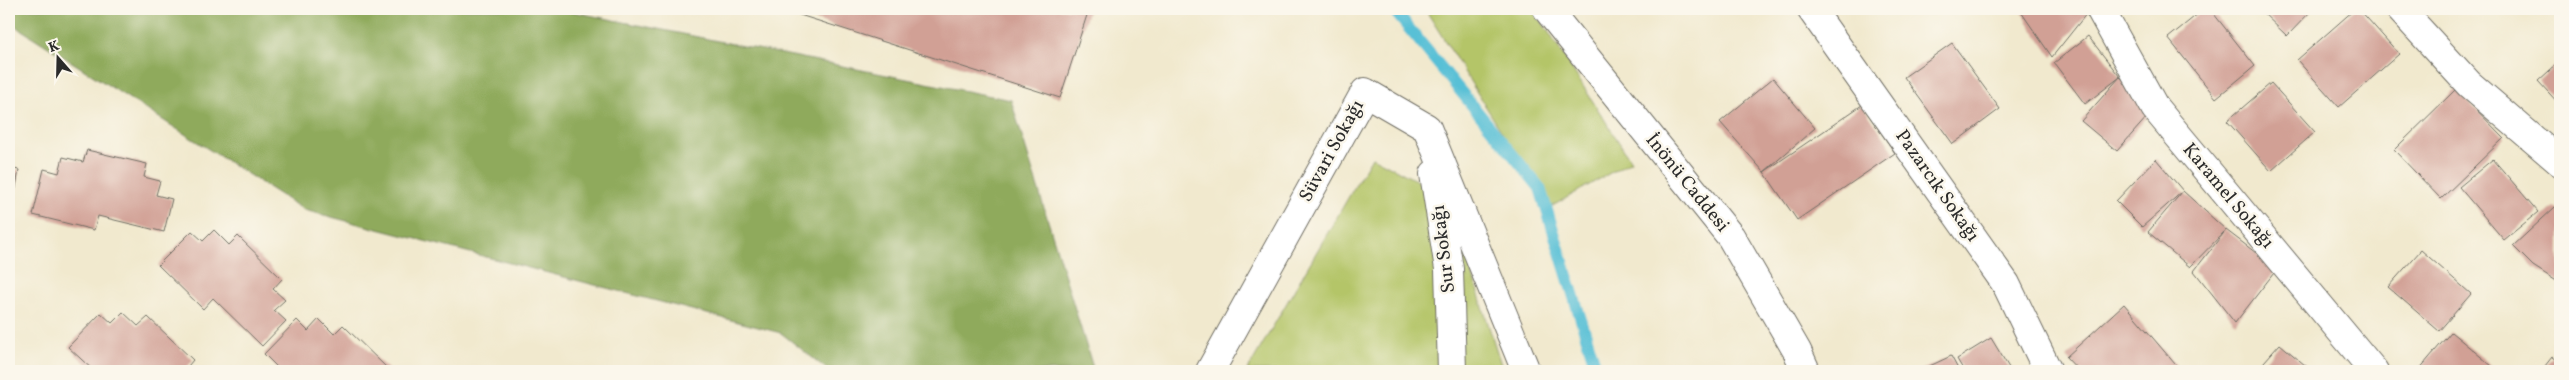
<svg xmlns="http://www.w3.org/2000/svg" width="2569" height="380" viewBox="0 0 2569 380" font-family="Vollkorn,serif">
<rect width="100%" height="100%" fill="#fbf7ec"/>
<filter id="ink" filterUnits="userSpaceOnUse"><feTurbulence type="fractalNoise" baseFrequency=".02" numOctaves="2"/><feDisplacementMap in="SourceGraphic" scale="10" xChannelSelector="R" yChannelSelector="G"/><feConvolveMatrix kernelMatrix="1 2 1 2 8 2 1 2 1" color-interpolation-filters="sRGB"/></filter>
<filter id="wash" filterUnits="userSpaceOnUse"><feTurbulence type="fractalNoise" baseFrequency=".0096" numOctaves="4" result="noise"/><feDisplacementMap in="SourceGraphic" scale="20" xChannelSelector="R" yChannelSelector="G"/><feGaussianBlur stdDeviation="1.12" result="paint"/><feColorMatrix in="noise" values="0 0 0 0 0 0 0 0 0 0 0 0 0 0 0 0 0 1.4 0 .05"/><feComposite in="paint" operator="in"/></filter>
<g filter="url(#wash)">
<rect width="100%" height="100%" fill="#f1e9ce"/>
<g fill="#b4c568" stroke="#70784a">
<polygon points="1425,9 1530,9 1542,22 1631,161 1549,208"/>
<polygon points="1372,157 1448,197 1503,371 1247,371"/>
</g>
<polygon fill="#8faa5c" stroke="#5d6a44" points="9,9 559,9 1011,100 1094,371 829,371 781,333 304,210 9,22"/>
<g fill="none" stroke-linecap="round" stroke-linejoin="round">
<polyline stroke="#59c0d6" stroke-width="12" points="1393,9 1540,188 1597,371"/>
</g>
<g id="blocks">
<g fill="#d1a095">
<polygon points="781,9 1089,9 1060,98"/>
<polygon points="2019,9 2084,9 2087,13 2052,57"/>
<polygon points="2204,9 2210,9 2255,66 2216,98 2168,38"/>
<polygon points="2259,9 2313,9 2287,36"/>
<polygon points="2355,9 2359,9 2399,54 2339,107 2297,60"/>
<polygon points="2088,36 2120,77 2085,104 2054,63"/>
<polygon points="1952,43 2000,109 1953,144 1904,77"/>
<polygon points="2560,61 2560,105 2538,81"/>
<polygon points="2120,77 2155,108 2117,151 2081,121"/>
<polygon points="1773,78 1815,128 1764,172 1720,122"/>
<polygon points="2271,83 2315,132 2271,171 2227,121"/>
<polygon points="2456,89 2504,138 2441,199 2394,150"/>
<polygon points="1862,105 1895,153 1797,220 1764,172"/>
<polygon points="87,150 147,164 144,177 160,181 156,195 172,199 164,232 98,216 94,230 33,215 44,169 59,173 63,157 83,162"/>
<polygon points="2156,159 2183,191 2142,227 2116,201"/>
<polygon points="2493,159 2538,212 2504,240 2459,187"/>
<polygon points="9,168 19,170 13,204 9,203"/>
<polygon points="2183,191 2226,230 2190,267 2148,232"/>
<polygon points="2555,207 2560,210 2560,279 2558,282 2533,266 2513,246"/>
<polygon points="214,230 229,245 238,236 282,279 273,289 285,300 274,310 286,321 262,346 213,298 203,309 158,265 192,231 203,241"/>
<polygon points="2226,230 2277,269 2235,323 2194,271"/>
<polygon points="2421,250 2471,294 2439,331 2388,287"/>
<polygon points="2124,304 2181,371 2079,371 2066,357"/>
<polygon points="123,312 138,326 148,317 193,360 184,371 94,371 68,347 101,313 112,323"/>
<polygon points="319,319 334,334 343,325 388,369 386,371 281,371 264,354 297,320 308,331"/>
<polygon points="2451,332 2498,371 2418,371"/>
<polygon points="1991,338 2011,371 1964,371 1957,359"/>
<polygon points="2280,344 2312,371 2256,371"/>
<polygon points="1951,356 1959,371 1919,371"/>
<polygon points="2552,357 2560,363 2560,371 2541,371"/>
</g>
</g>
</g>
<g filter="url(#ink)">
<use href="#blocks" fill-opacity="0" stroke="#706e64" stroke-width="1"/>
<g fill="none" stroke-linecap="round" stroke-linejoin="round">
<defs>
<g id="minor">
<polyline points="1811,9 2006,284 2048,371"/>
<polyline points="2100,9 2155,108 2374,371"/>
<polyline points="1434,174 1449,269 1452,371"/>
<polyline points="1210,371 1365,92 1427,128 1526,371"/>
</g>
<g id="tertiary">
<polyline points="1547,9 1731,237 1797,351 1806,371"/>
<polyline points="2400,9 2469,84 2560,162"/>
</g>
</defs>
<use href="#minor" stroke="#706e64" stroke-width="30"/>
<use href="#tertiary" stroke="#706e64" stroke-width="30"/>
<use href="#minor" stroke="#fff" stroke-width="28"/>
<use href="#tertiary" stroke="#fff" stroke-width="28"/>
</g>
</g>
<g text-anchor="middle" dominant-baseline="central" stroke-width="5" stroke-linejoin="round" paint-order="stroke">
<g font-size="19" fill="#2b2b2b" stroke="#fbf7ec">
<text transform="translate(1332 151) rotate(-61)">Süvari Sokağı</text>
<text transform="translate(1687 183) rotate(51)">İnönü Caddesi</text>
<text transform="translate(1937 186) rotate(55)">Pazarcık Sokağı</text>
<text transform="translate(2228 196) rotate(50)">Karamel Sokağı</text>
<text transform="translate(1444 249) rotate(-97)">Sur Sokağı</text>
</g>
</g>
<rect width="2569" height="380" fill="none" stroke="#fbf7ec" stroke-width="30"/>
<g transform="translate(58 58) rotate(340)" stroke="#fbf7ec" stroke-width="4" paint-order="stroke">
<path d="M0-4L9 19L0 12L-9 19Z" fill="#2b2b2b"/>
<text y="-8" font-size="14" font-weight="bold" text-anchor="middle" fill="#2b2b2b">K</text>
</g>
</svg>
